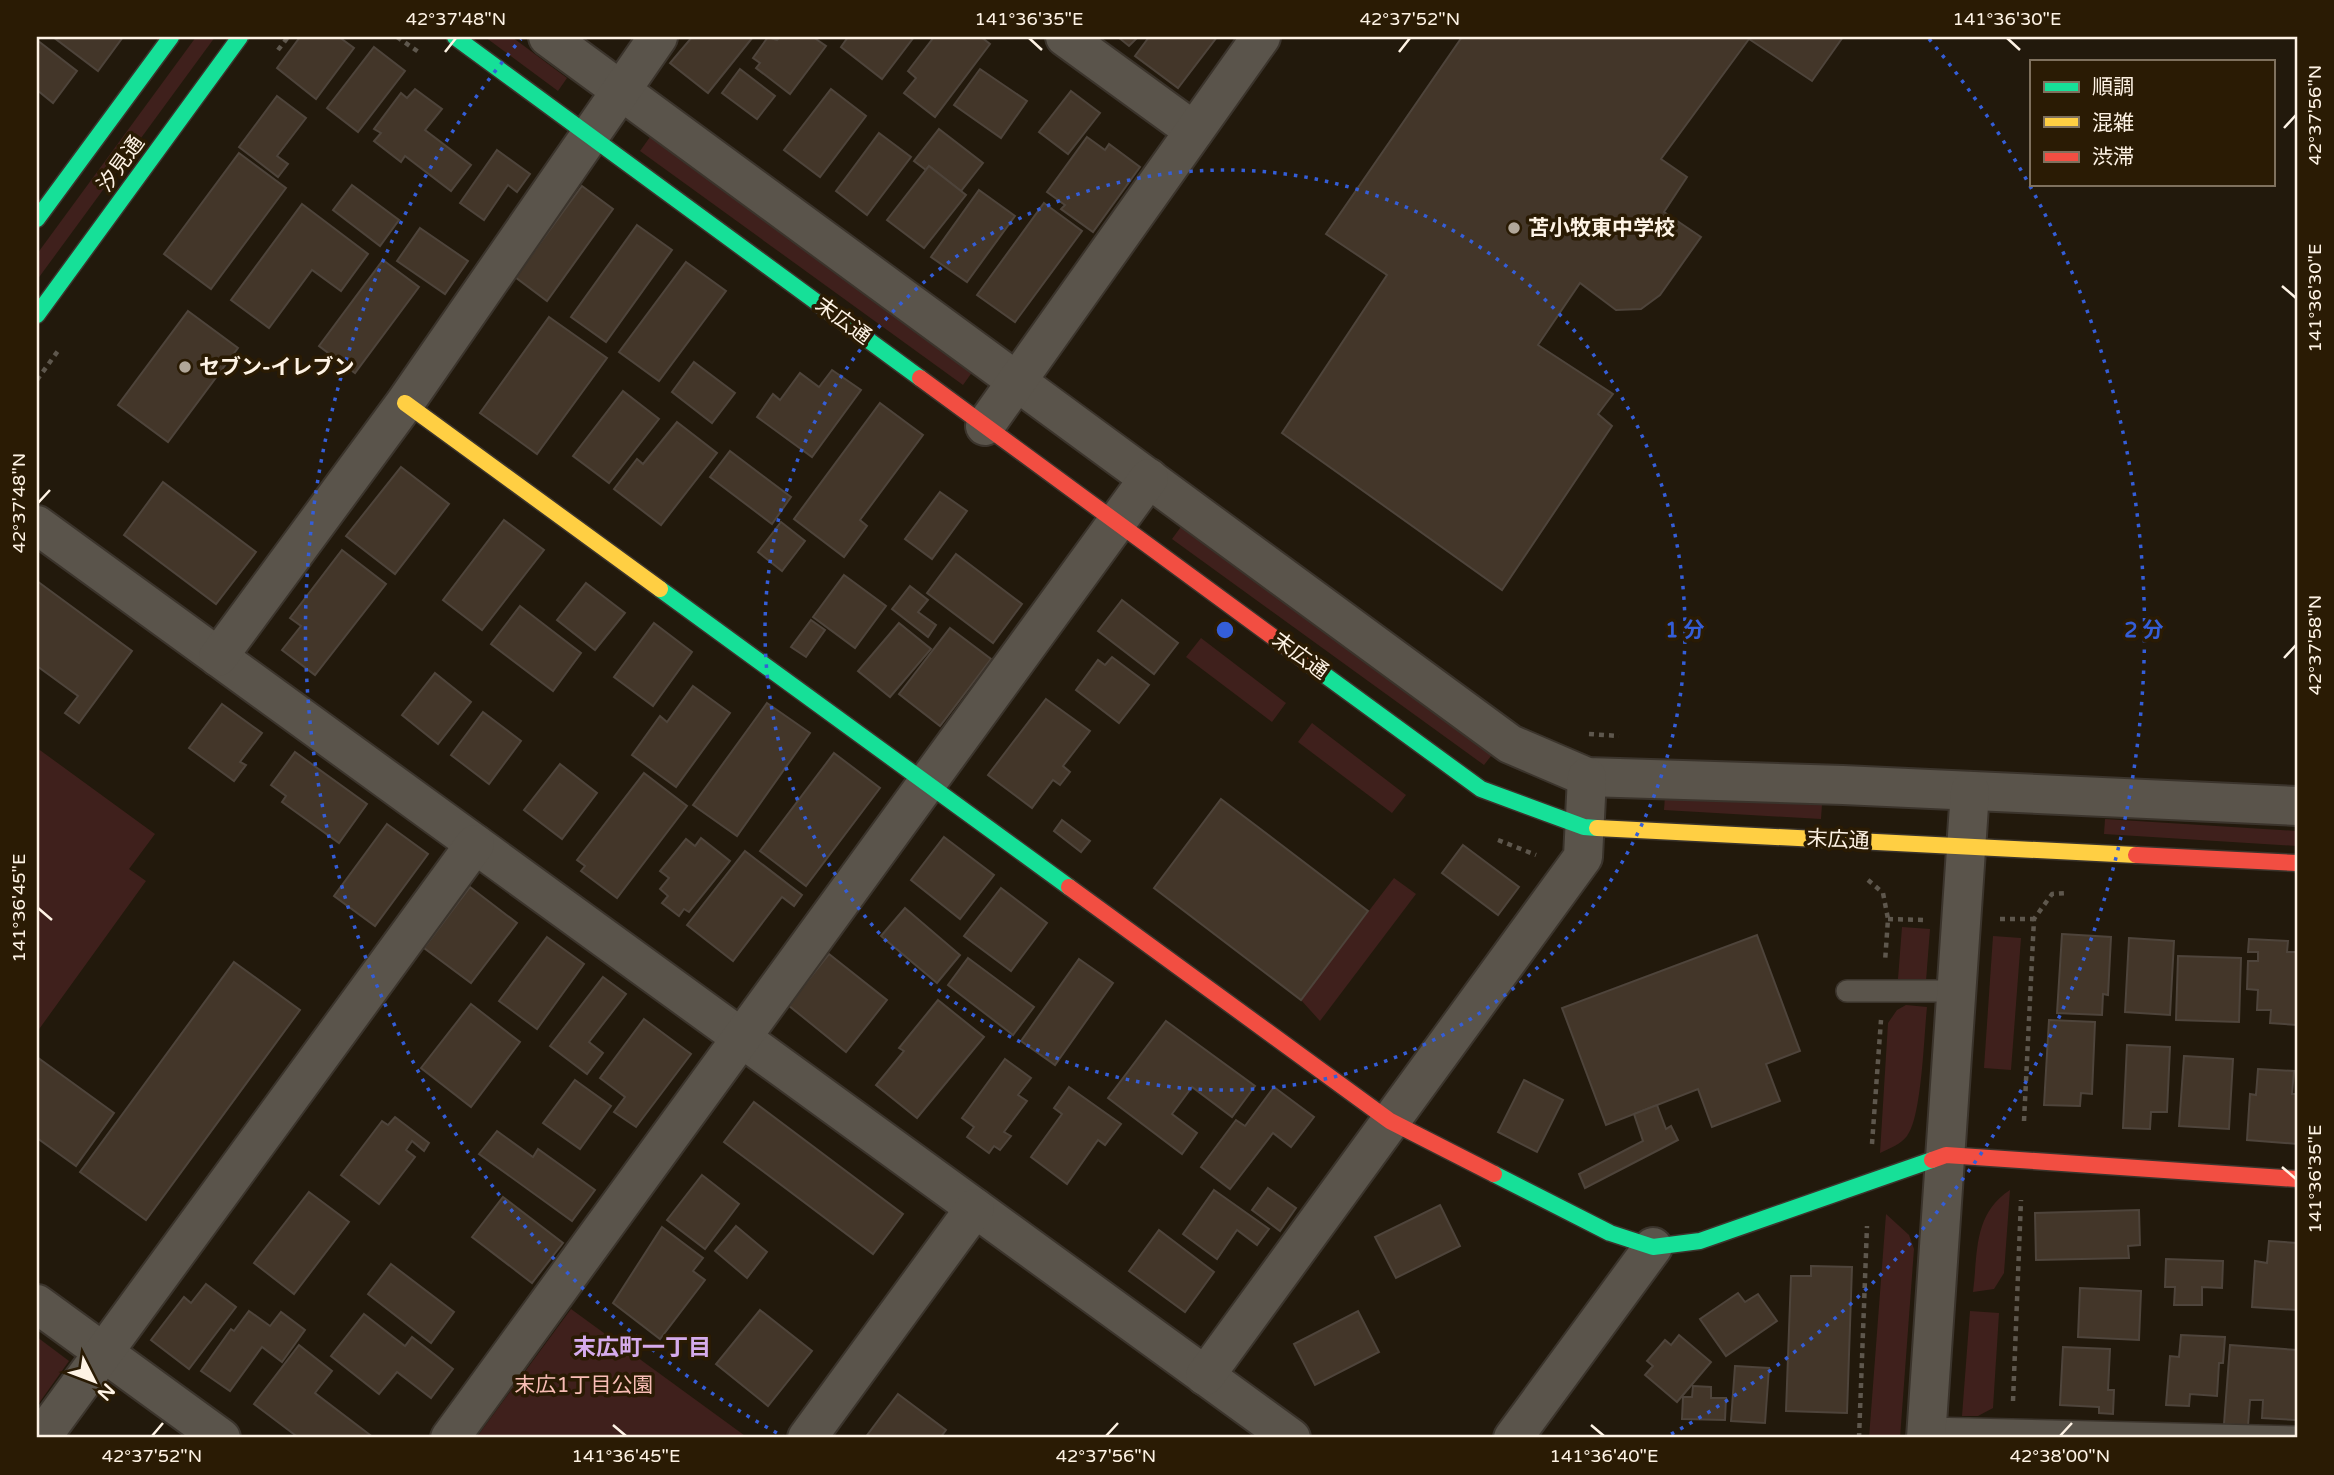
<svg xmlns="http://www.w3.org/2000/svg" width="2334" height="1475" viewBox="0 0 2334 1475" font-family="'Varela Round','Noto Sans JP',sans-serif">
<rect width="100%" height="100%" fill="#22190c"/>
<g fill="#3f201c">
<polygon points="196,37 215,37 37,280 37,254"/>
<polygon points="485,37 512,37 567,78 558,91"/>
<polygon points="650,137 973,371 963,385 640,151"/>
<polygon points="1183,524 1495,751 1484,765 1172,539"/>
<polygon points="1201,638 1286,703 1272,722 1186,657"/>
<polygon points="1312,723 1406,795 1392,813 1298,742"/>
<polygon points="37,748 155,834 129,869 146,881 37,1032"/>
<polygon points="1665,796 1822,804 1821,819 1664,810"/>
<polygon points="2105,819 2297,831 2297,846 2104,834"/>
<polygon points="1394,878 1416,894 1320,1021 1301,1000"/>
<polygon points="1902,927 1930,929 1926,981 1898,979"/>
<polygon points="1993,936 2021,938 2011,1070 1984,1068"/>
<path d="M1906 1005 1927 1007C1924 1034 1922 1118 1907 1136 1900 1145 1890 1148 1880 1153L1888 1023 1897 1010Z"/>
<path d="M2010 1190 2004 1273 1994 1289 1973 1292C1978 1253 1973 1214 2010 1190Z"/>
<polygon points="1886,1214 1909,1235 1914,1249 1900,1438 1869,1438"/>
<polygon points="571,1309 748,1438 476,1438"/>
<polygon points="1970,1311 1999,1313 1993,1408 1978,1416 1962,1416"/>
<polygon points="37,1337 69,1361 37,1406"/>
</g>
<g fill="#433629" stroke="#4e443b" stroke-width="2">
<polygon points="53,37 123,37 98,71"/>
<polygon points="300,37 339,37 354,48 316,99 277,68"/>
<polygon points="692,37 703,38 753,37 708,93 670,63"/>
<polygon points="768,37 777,40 780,37 813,37 826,46 790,94 756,68 760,63 753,58"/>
<polygon points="848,37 914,37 882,79 841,47"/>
<polygon points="934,37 981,37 990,44 935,117 904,93 916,78 908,71"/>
<polygon points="1118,37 1138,37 1129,46"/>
<polygon points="1149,37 1155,38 1217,37 1178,88 1135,56"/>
<polygon points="1462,37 1843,37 1812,81 1749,39 1661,159 1687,177 1664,212 1701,237 1660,295 1641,309 1616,310 1580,283 1538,345 1613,394 1598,414 1612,426 1502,590 1282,433 1387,275 1326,234"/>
<polygon points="37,40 77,71 53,103 37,90"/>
<polygon points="374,47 405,71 358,132 327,108"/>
<polygon points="740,69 775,96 757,119 722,93"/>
<polygon points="980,69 1027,101 1001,138 954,105"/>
<polygon points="415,89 442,109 425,130 471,165 451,191 405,156 401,162 374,141 381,133 374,129 401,93 407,98"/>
<polygon points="831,89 866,116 820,177 784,150"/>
<polygon points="1071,91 1100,113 1068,154 1039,132"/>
<polygon points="277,96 306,118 277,156 288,164 278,177 239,147"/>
<polygon points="939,129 983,163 961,191 929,166 926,170 914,161"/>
<polygon points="879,133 911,157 867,215 836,191"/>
<polygon points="1087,137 1105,150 1109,144 1140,167 1093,232 1061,209 1065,205 1047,192"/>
<polygon points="497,150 530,174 517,192 508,185 484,220 460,203"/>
<polygon points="239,153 286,188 211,289 164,254"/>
<polygon points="929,166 966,195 924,248 887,220"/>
<polygon points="352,185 399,220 380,246 333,210"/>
<polygon points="582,186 613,209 547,301 515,277"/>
<polygon points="979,190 1015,216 967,282 931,257"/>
<polygon points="1044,203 1082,231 1015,322 977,295"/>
<polygon points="302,204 368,254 341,291 312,270 269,328 231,300"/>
<polygon points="637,225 672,250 606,342 571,317"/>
<polygon points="420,228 468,261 445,294 397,261"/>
<polygon points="383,260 419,287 355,373 319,346"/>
<polygon points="686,262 726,291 659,381 619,352"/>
<polygon points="188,311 238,348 168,442 118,405"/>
<polygon points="549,317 607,358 537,454 480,413"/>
<polygon points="694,362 735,393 712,423 672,392"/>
<polygon points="832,370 861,390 812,457 757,417 773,394 780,400 800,373 819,387"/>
<polygon points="623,391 659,419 609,483 573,456"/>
<polygon points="880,403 923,435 860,520 867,526 844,557 794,519"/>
<polygon points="677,422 717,453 661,525 614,489 637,459 643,464"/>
<polygon points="730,451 791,497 772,524 710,477"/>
<polygon points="401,467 449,504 395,574 346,536"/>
<polygon points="163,482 256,552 216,604 124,535"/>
<polygon points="940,492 967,511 932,559 905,539"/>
<polygon points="504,520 544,550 482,630 443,600"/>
<polygon points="781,522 805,541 782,571 758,552"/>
<polygon points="342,550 386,584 315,675 282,650 301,626 290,618"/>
<polygon points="956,554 1022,604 993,643 927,593"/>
<polygon points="844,575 886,606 855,648 813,617"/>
<polygon points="37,581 132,651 79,723 65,713 78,696 37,666"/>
<polygon points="586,583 625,613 595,650 557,620"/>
<polygon points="910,586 928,600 918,612 936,625 928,637 892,609"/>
<polygon points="1122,600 1178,643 1154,674 1098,631"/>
<polygon points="520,606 581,653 553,691 491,644"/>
<polygon points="811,620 825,630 806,657 791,647"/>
<polygon points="654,623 692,652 653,706 614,677"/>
<polygon points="899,623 931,649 890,697 858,671"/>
<polygon points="950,628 991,659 940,726 899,694"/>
<polygon points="1112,657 1149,685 1119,723 1076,690 1098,660 1105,665"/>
<polygon points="435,673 471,702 438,744 402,715"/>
<polygon points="693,686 730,713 676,787 632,755 660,716 667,722"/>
<polygon points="1046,699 1090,731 1063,766 1070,772 1060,785 1053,780 1032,808 988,775"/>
<polygon points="767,703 810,733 737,836 693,805"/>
<polygon points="222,704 262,733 240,762 246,765 234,781 189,748"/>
<polygon points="483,712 521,741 489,784 451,755"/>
<polygon points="295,752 367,804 339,843 282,802 286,796 271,785"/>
<polygon points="834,753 880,788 806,886 760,851"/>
<polygon points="560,764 597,793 562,839 524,810"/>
<polygon points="644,773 687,806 617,898 581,871 585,866 577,860"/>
<polygon points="1221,799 1368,911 1301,1000 1154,888"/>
<polygon points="1062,820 1090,841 1081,852 1054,831"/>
<polygon points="387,824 428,854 375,926 334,896"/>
<polygon points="944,837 994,875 960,919 911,880"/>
<polygon points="701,838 730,861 689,912 684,909 679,916 662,903 668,896 660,889 669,878 660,871 686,839 695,846"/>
<polygon points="1463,845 1519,887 1498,915 1442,873"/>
<polygon points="745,851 802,895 794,906 782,897 733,961 687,925"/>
<polygon points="470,887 517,923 471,983 424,948"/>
<polygon points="1001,888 1047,923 1011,971 964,936"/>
<polygon points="905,908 960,955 937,983 881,936"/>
<polygon points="2062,934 2111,937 2108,995 2103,994 2102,1015 2057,1013"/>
<polygon points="1757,935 1800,1051 1766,1064 1780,1101 1712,1127 1698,1089 1606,1125 1562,1008"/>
<polygon points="547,937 584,964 537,1029 499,1001"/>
<polygon points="2129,938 2174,941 2170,1015 2125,1012"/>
<polygon points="2249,939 2288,941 2287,952 2297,952 2297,1025 2270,1023 2271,1010 2257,1010 2258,990 2247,989 2248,961 2258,961 2258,952 2248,952"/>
<polygon points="829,954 887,1000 846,1052 788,1005"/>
<polygon points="2178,956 2241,958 2239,1022 2176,1020"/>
<polygon points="968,958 1034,1007 1013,1035 948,985"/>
<polygon points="1079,959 1113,983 1055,1065 1021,1041"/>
<polygon points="234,962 300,1010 146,1220 80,1172"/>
<polygon points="603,977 626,994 589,1042 603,1053 587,1074 550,1046"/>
<polygon points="938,1000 984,1037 917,1118 876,1085 904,1051 899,1048"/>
<polygon points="471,1004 520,1042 471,1107 421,1068"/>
<polygon points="644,1019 691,1054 636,1127 614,1112 625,1097 600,1078"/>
<polygon points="2049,1020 2095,1022 2092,1094 2081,1093 2080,1106 2044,1105"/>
<polygon points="1166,1021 1255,1086 1232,1117 1192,1087 1172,1114 1197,1133 1182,1154 1108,1098"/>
<polygon points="2127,1045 2170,1047 2167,1112 2151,1112 2150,1129 2123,1128"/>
<polygon points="2184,1056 2233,1059 2229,1129 2179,1126"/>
<polygon points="37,1057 114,1113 76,1166 37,1138"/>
<polygon points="1005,1059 1031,1078 1018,1095 1027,1101 1004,1132 1011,1136 1000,1150 994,1146 989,1153 967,1137 974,1127 962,1118"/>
<polygon points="2258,1069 2294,1071 2292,1094 2297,1094 2297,1144 2247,1140 2250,1094 2256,1095"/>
<polygon points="575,1080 611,1106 580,1149 543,1123"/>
<polygon points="1524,1080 1563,1100 1537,1152 1498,1132"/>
<polygon points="1069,1087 1121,1124 1105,1145 1098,1140 1067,1184 1031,1157 1062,1114 1054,1108"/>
<polygon points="1274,1087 1314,1117 1291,1147 1273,1133 1230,1189 1201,1167 1236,1120 1245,1126"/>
<polygon points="754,1102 903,1214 873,1254 724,1142"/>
<polygon points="1657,1105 1666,1129 1671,1126 1678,1140 1585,1188 1579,1174 1643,1141 1634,1114"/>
<polygon points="395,1117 429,1143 424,1151 412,1141 406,1150 415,1157 379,1204 341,1175 382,1121 388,1125"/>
<polygon points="497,1131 533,1157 538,1149 595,1190 572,1221 479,1154"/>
<polygon points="702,1175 739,1204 705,1249 667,1220"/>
<polygon points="1268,1188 1296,1208 1280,1231 1252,1210"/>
<polygon points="1214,1190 1269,1229 1257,1245 1237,1230 1217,1259 1183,1234"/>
<polygon points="309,1192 349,1222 294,1294 254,1263"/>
<polygon points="503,1197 563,1243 532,1283 472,1237"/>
<polygon points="1440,1205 1460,1246 1396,1278 1375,1237"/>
<polygon points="2139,1210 2140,1245 2128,1246 2129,1258 2036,1260 2035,1213"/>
<polygon points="736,1226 767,1252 747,1278 715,1251"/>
<polygon points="662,1227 703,1258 693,1271 705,1280 660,1339 613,1303"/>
<polygon points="1159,1230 1214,1272 1185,1312 1129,1271"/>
<polygon points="2269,1241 2297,1243 2297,1310 2252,1307 2255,1261 2267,1263"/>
<polygon points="2166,1259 2223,1261 2222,1288 2202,1287 2202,1305 2174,1305 2175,1287 2165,1287"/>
<polygon points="391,1264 454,1312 431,1343 368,1294"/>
<polygon points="1811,1266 1852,1267 1847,1413 1786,1411 1791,1276 1811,1276"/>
<polygon points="206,1284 236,1307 189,1369 151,1340 184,1297 191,1303"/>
<polygon points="2080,1288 2141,1291 2139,1340 2078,1337"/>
<polygon points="1738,1293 1745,1302 1758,1294 1777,1321 1726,1356 1700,1319"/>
<polygon points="760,1310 812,1351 768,1406 716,1364"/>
<polygon points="249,1311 270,1326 281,1312 305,1330 282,1362 262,1347 230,1391 201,1371 231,1329 234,1331"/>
<polygon points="1358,1311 1379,1352 1315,1385 1294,1344"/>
<polygon points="364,1314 405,1346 412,1337 453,1369 431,1398 397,1372 379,1394 331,1356"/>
<polygon points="1679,1335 1711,1362 1677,1402 1645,1375 1653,1366 1647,1361 1665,1340 1671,1345"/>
<polygon points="2181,1335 2225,1337 2223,1363 2219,1363 2217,1396 2190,1394 2189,1406 2166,1405 2170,1356 2179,1357"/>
<polygon points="299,1345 332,1371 315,1393 374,1438 299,1438 254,1404"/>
<polygon points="2230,1345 2297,1350 2296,1420 2262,1418 2263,1400 2250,1400 2248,1426 2224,1424"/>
<polygon points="2063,1347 2110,1349 2108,1390 2114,1390 2113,1414 2099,1413 2099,1407 2060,1405"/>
<polygon points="1735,1366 1769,1368 1765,1423 1731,1421"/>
<polygon points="1693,1386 1711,1387 1711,1398 1726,1398 1725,1420 1682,1419 1683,1397 1692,1397"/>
<polygon points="898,1394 946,1430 940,1438 865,1438"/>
</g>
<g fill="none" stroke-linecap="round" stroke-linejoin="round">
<defs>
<g id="lane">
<polyline points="1847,991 1957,991"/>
<polyline points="1927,1428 2297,1437"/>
</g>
<g id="street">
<polyline points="548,37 1510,744 1587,777 1843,785 2297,806"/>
<polyline points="1065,37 1194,131"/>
<polyline points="985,426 1261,37"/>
<polyline points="37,525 1291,1438"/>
<polyline points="218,657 405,403 658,37"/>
<polyline points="37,1304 221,1438"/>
<polyline points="1205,1376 1583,857 1587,777"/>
<polyline points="41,1438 475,844"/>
<polyline points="450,1438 1149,478"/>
<polyline points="807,1438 975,1208"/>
<polyline points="1513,1438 1653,1247"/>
<polyline points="1926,1438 1970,791"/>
</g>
<g id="fast">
<polyline points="455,37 920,378"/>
<polyline points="37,219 171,37"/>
<polyline points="37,315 240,37"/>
<polyline points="660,589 1069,887"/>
<polyline points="1318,670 1481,789 1584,827 1597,828"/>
<polyline points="1494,1174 1610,1233 1653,1247 1700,1241 1932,1160"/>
</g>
<g id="slow">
<polyline points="405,403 660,589"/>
<polyline points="1597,828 2136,855"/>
</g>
<g id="jam">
<polyline points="920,378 1318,670"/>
<polyline points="2136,855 2297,863"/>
<polyline points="1069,887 1390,1121 1494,1174"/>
<polyline points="1932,1160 1946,1155 2297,1179"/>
</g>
</defs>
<use href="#lane" stroke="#3b342c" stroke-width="24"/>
<use href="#street" stroke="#3b342c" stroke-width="42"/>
<use href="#fast" stroke="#3b342c" stroke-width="19"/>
<use href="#slow" stroke="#3b342c" stroke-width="19"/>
<use href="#jam" stroke="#3b342c" stroke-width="19"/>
<g stroke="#5e574d" stroke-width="4.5" stroke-dasharray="5 5" stroke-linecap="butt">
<polyline points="397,37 420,53"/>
<polyline points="278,50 288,37"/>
<polyline points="37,380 60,348"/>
<polyline points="1589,734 1619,736"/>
<polyline points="1498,840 1536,855"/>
<polyline points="1868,880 1883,893 1888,919 1885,962"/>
<polyline points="1888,919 1924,920"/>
<polyline points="2000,919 2034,919"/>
<polyline points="2024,1121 2034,919 2052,894 2066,893"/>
<polyline points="1872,1144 1881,1020"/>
<polyline points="2013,1401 2021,1200"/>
<polyline points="1859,1438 1867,1226"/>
</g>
<use href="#lane" stroke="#5a544b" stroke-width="21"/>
<use href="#street" stroke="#5a544b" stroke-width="38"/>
<use href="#fast" stroke="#16e098" stroke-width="16"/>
<use href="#slow" stroke="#ffcf43" stroke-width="16"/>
<use href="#jam" stroke="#f24e42" stroke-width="16"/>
</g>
<path fill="none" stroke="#fef3e5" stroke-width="2.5" d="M1029 38 1042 50M2007 38 2020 50M445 52 456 38M1399 52 1410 38M2284 128 2296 115M2282 286 2296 298M38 503 50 490M2284 658 2296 645M38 908 52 920M2282 1167 2296 1179M613 1425 626 1436M1591 1425 1604 1436M152 1436 163 1423M1106 1436 1118 1423M2060 1436 2072 1423"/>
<g fill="none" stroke="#345ed9" stroke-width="3.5" stroke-dasharray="3.5 7">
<circle cx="1225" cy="630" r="460"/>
<path d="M786 1438A919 919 0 0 1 521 39M1929 39A919 919 0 0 1 1664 1438"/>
</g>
<g fill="#b1a799" stroke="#2a1b04" stroke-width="2.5">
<circle cx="1514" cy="228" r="7"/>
<circle cx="185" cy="367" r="7"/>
</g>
<g text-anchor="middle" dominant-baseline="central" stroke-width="7" stroke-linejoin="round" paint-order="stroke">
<g font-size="21" fill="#fef3e5" stroke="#2a1b04">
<text transform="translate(121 164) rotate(-54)">汐見通</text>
<text transform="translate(843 321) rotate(36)">末広通</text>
<text transform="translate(1300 656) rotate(36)">末広通</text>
<text transform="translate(1838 840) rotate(3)">末広通</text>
</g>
<g font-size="21" font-weight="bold" fill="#fef3e5" stroke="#2a1b04" text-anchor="start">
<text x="1528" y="228">苫小牧東中学校</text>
<text x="199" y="367">セブン-イレブン</text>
</g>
<g font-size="21" fill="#f8bdb5" stroke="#2a1b04">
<text x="584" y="1385">末広1丁目公園</text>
</g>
<g font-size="23" font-weight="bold" fill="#d5abec" stroke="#2a1b04">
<text x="642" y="1348">末広町一丁目</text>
</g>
</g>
<circle cx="1225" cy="630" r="10" fill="#345ed9" stroke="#2a1b04" stroke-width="3.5"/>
<g font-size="21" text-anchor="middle" font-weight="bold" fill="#345ed9" stroke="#2a1b04" stroke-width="7" stroke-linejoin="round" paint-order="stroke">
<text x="1685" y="637">1 分</text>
<text x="2144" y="637">2 分</text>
</g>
<rect width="2334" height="1475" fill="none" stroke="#2a1b04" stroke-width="77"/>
<rect x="2030" y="60" width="245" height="126" fill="#2a1b04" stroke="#7f715e" stroke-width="2"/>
<rect x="2044" y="82" width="35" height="10" fill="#16e098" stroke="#7f715e" stroke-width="2"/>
<text x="2092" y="94" font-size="21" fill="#fef3e5">順調</text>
<rect x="2044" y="117" width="35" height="10" fill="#ffcf43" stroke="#7f715e" stroke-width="2"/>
<text x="2092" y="130" font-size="21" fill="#fef3e5">混雑</text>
<rect x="2044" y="152" width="35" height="10" fill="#f24e42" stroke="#7f715e" stroke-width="2"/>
<text x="2092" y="164" font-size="21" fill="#fef3e5">渋滞</text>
<g transform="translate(94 1381) rotate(132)" stroke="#2a1b04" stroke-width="5" paint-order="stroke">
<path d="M0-5L12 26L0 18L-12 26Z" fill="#fef3e5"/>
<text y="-10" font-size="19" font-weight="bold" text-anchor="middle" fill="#fef3e5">N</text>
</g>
<rect x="38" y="38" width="2258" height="1398" fill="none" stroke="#fef3e5" stroke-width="2.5"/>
<g font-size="18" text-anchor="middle" fill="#fef3e5">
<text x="456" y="25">42°37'48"N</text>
<text x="1029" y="25">141°36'35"E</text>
<text x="1410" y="25">42°37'52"N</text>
<text x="2007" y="25">141°36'30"E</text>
<text transform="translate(2315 115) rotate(-90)" y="6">42°37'56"N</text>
<text transform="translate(2315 298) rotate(-90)" y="6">141°36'30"E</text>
<text transform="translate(19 503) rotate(-90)" y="6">42°37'48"N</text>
<text transform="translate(2315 645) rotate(-90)" y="6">42°37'58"N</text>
<text transform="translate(19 908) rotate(-90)" y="6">141°36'45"E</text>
<text transform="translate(2315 1179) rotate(-90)" y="6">141°36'35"E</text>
<text x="152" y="1462">42°37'52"N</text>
<text x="626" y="1462">141°36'45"E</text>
<text x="1106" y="1462">42°37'56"N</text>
<text x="1604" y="1462">141°36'40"E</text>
<text x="2060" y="1462">42°38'00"N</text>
</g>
</svg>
